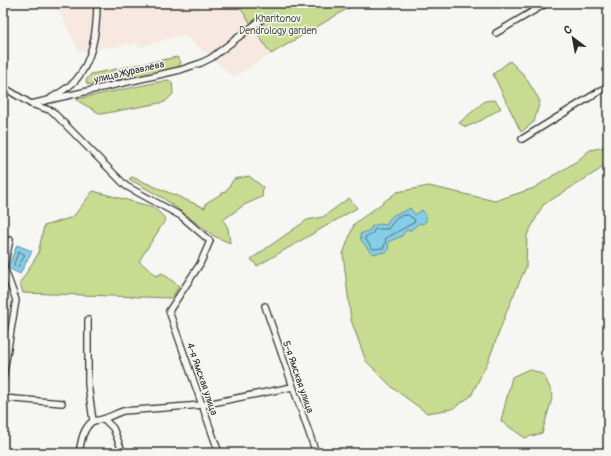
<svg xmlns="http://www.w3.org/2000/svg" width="611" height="456" viewBox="0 0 611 456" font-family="Pangolin,sans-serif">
<rect width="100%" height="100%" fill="#f6f6f2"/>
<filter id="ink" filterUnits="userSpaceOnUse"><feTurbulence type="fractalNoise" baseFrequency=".025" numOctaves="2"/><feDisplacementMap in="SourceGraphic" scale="8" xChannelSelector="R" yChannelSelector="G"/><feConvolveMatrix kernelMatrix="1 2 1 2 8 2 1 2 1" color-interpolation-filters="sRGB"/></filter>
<g filter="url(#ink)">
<polygon fill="#f7e9e1" points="55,3 198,3 201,11 237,3 271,54 234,77 184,35 138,47 137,43 79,52"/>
<g fill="#c8dc91" stroke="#7a845e">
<polygon points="237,3 357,3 271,54"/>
<polygon points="177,57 181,62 178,68 93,85 87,84 86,80 91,74"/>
<polygon points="510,61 524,75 540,101 534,122 521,132 493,74"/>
<polygon points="168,80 172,82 173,94 165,102 101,114 78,101 77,99"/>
<polygon points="495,100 501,108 482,120 466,127 459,123 485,101"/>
<polygon points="605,147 608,154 608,162 599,170 543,205 527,235 526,267 508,308 489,359 471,396 452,409 427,413 394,389 366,361 351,320 343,254 354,224 397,192 429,186 495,201 534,188 577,161 590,150"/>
<polygon points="249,176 263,187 262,197 244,205 223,220 228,228 230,243 214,236 163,198 129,179 132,177 205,208 206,203 226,191 234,179"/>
<polygon points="93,191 153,207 166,219 139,261 156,276 162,273 179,286 172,298 23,293 20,283 38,254 44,226 73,217"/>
<polygon points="349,198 357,208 257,266 251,259 307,220 323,217"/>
<polygon points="529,369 544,375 553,395 542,433 525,438 501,421 512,377"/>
</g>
<g fill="#86cee7" stroke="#628d9c">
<path d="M410 208 415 215 422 210 426 215V221L423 224 419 223 411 230H406L402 236 388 242 389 250 386 252 372 254 361 240 360 234 370 230 372 226 379 224 387 225C390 211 401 215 410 208Z"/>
<polygon points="17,245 32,251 20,274 8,268"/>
</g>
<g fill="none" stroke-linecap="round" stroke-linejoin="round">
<g stroke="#4f6c76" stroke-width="1">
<polygon points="408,215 414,219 415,222 386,238 384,248 373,249 365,239 365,237 372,234 375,229 388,229 397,217"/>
<polygon points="19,251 25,255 17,268 14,265"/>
</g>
<polyline stroke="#628d9c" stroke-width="1.5" points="603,148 608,138"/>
<defs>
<g id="minor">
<polyline points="496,33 547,3"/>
<polyline points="3,87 31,104 180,70 201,63 211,58 261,20"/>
<path d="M51 98C59 93 70 87 76 80 93 60 97 29 97 3"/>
<polyline points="31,104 52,111 126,186 181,216 210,241 200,264 169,311 219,453"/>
<polyline points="522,139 608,86"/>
<polyline points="265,306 316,453"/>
<polyline points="88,320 88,384 93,421"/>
<polyline points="3,378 16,300 4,267 10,240"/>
<polyline points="3,398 62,403"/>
<polyline points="105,420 113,428 123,453"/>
<path d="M93 421C105 420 112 415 123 411L202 405 292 387"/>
<path d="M79 453C81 441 83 428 93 421"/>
</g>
</defs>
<use href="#minor" stroke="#2b2b2b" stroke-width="8"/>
<use href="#minor" stroke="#f6f6f2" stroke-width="5.5"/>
</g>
</g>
<g text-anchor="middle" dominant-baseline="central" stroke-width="3" stroke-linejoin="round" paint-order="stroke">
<g font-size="10" fill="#525744" stroke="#f6f6f2">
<text x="278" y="19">Kharitonov<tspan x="278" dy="12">Dendrology garden</tspan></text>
</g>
<g font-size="10" fill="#2b2b2b" stroke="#f6f6f2">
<text transform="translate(129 72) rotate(-13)">улица Журавлёва</text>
<text transform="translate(298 377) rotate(71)">5-я Ямская улица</text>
<text transform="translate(202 379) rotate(71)">4-я Ямская улица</text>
</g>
</g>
<rect width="611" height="456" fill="none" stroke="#f6f6f2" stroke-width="16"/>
<rect x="8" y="8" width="595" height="440" fill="none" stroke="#2b2b2b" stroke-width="1.5" filter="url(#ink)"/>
<g transform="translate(573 38) rotate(328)" stroke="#f6f6f2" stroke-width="3" paint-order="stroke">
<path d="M0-3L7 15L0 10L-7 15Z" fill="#2b2b2b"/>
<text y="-6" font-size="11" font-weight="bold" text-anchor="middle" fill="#2b2b2b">С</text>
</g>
</svg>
